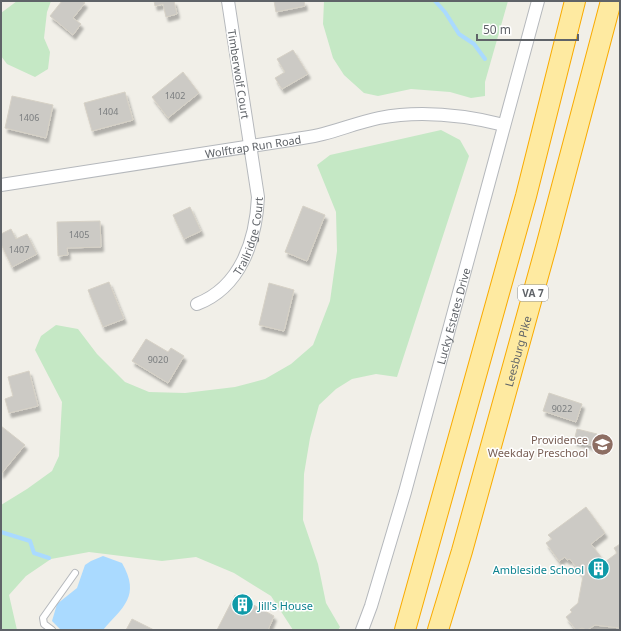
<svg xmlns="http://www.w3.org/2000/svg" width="621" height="631" viewBox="0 0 621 631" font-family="'Noto Sans',sans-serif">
<defs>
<filter id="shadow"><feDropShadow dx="2.5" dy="4.5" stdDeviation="1" flood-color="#0004"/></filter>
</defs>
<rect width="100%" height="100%" fill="#f1efe8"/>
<g fill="#c5e8c5">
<polygon points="17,1 51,1 47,12 44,38 50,52 48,69 35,77 7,64 1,56 1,13"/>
<polygon points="324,1 508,1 485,82 485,96 471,98 450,92 411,89 378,96 364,93 344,75 333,58 323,24"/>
<polygon points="441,130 460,140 469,156 397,377 376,374 352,379 336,389 319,405 310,438 304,474 303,520 318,564 326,603 340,627 338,630 293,630 271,596 234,573 196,557 162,561 89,552 51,559 26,576 9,595 17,630 1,630 1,505 27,489 52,471 59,456 62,402 35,350 41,336 56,325 78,329 97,354 125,382 149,392 185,393 235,387 265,379 291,364 313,345 330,301 337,251 336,212 317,165 330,155"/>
</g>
<path fill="#aadaff" d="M103 556 122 563C141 596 123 607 103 630H61L52 621 57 604 77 588 85 565 91 561Z"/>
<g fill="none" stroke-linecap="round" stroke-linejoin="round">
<g stroke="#aadaff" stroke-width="4">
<polyline points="435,1 445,12 459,34 474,44 485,59"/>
<polyline points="1,532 30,541 34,553 49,558"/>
</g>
</g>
<g fill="#cccac5" stroke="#d6d1c6" filter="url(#shadow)">
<polygon points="62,1 82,1 85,3 73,18 81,24 73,35 50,16"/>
<polygon points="154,1 174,1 177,14 166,17 163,4 155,6"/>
<polygon points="274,1 304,1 305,6 276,12"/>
<polygon points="293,50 308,74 282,89 275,78 285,72 277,59"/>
<polygon points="183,72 199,93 168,118 152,97"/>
<polygon points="125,92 133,120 92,131 84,103"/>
<polygon points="12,96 53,105 46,138 5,128"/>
<polygon points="303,206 325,215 307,261 285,252"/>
<polygon points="190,207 201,231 184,239 173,215"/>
<polygon points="100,221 101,247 67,248 68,255 58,256 57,222"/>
<polygon points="11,229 16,239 27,234 37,254 12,267 1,244 1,234"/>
<polygon points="109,282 124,319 103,327 88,290"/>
<polygon points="269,283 294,290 284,331 259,325"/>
<polygon points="146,339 168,352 171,348 184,356 168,383 132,361"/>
<polygon points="29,371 38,406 9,413 5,399 13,396 8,377"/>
<polygon points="549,393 582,404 576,422 543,411"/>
<polygon points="1,426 25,445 1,474"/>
<polygon points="577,429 597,434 594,446 574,441"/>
<polygon points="586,507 605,533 591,544 605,562 617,553 614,548 620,544 620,628 595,625 587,630 582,628 576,630 566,617 572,612 570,610 578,603 583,576 570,559 567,560 565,557 559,561 546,543 552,539 548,535"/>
<polygon points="235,595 274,616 268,630 217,630"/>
<polygon points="132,619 154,630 126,630"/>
</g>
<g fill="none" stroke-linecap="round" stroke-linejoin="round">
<defs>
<polyline id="service" points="52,630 44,624 43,618 75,573"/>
<g id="minor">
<path id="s1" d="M1 185 290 140C301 138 312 137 323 134 342 129 360 122 379 118 421 110 464 115 504 125"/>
<path id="s2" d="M197 304C241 287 256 240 258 197L228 1"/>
<path id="s3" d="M362 630 371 606 405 492 538 1"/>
</g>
<g id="trunk">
<polyline points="405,630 526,196 575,1"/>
<path id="s4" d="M438 630 462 551 546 247 611 1"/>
</g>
</defs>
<use href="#service" stroke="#b5b8bc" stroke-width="8"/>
<use href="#minor" stroke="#b5b8bc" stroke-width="14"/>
<use href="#trunk" stroke="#f9ab00" stroke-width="22"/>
<use href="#service" stroke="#fff" stroke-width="6"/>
<use href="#minor" stroke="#fff" stroke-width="12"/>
<use href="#trunk" stroke="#feeaa1" stroke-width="20"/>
</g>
<defs>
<symbol id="school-disc" viewBox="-11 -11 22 22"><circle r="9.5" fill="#8d6e63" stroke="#fff"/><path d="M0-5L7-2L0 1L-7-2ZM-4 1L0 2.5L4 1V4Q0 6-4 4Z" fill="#fff"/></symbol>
<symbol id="building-disc" viewBox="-11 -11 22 22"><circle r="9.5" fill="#0f9aa8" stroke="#fff"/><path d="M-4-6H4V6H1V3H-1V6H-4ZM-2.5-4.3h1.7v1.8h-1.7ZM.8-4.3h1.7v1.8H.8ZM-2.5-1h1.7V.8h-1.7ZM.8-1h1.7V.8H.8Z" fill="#fff"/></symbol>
</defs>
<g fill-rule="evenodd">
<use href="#school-disc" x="590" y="432" width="25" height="25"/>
<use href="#building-disc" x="586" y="556" width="25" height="25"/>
<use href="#building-disc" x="230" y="592" width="25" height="25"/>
</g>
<g text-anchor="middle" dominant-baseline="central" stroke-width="3" stroke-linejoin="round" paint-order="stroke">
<g font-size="9" fill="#7a7d7f">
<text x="175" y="95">1402</text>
<text x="108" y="111">1404</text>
<text x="29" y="117">1406</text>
<text x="79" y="234">1405</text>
<text x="19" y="249">1407</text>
<text x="158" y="359">9020</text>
<text x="562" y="408">9022</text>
</g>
<rect fill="#fff" stroke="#8f9295" stroke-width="1" x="518" y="285" width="30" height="16" rx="3"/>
<g font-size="10" font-weight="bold" fill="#5f6368">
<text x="533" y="293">VA 7</text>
</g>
<g font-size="11" fill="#5f6368" stroke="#fff">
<text transform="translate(239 74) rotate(81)">Timberwolf Court</text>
<text stroke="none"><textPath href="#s1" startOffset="255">Wolftrap Run Road</textPath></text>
<text stroke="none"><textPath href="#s2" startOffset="90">Trailridge Court</textPath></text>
<text stroke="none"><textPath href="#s3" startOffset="327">Lucky Estates Drive</textPath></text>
<text stroke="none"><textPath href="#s4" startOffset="290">Leesburg Pike</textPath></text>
</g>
<g font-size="11" fill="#785e54" stroke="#fff" text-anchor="end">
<text x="588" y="439">Providence<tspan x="588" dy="13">Weekday Preschool</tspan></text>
</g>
<g font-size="11" fill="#0d838f" stroke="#fff" text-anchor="end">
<text x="584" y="569">Ambleside School</text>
<text x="258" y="605" text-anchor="start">Jill's House</text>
</g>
</g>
<rect width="621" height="631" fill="none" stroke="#5f6368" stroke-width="4"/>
<path d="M477 34v6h101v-6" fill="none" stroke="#5f6368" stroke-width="2"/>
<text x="483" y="34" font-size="12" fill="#5f6368" stroke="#ffffff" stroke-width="3" paint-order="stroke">50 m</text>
</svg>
